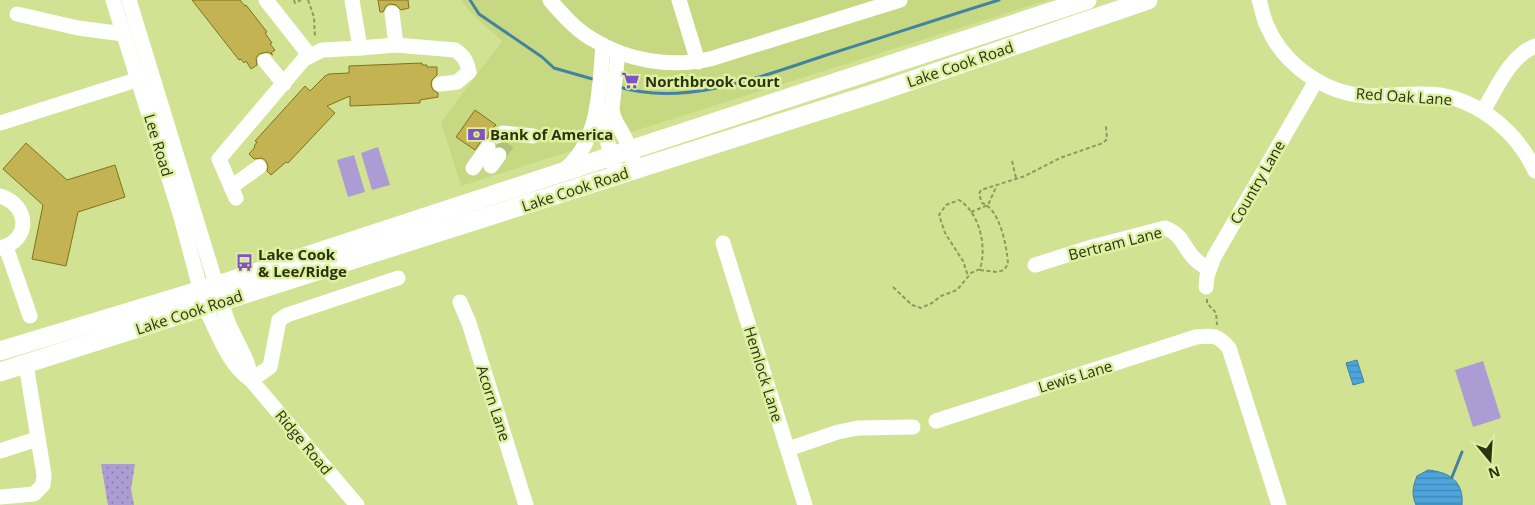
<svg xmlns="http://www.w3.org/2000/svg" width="1535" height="505" viewBox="0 0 1535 505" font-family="'Open Sans',sans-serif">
<defs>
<pattern id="grass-dots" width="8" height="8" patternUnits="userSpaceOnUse" patternTransform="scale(1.25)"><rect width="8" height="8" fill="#ad9bd3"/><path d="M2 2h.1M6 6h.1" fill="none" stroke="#8d7faa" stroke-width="1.8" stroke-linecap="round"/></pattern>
<pattern id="water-rules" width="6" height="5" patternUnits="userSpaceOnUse" patternTransform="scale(1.25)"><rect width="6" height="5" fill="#4ca5dd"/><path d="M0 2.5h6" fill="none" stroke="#4087b2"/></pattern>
</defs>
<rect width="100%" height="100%" fill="#d1e393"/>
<polygon fill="#c6d982" points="461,0 1048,0 461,186 441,122 502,41 469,11"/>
<polygon fill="url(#grass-dots)" points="101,464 135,464 131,489 134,505 108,505"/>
<g fill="#ad9bd3">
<polygon points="378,147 390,185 372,190 361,153"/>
<polygon points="354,155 365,192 348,197 337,160"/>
<polygon points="1483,361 1501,418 1473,427 1455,370"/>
</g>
<g fill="url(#water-rules)" stroke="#4383a0">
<polygon points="1357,360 1364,382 1353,385 1346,363"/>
<path d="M1428 470C1450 472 1464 482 1462 505H1416C1411 494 1413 486 1417 476Z"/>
</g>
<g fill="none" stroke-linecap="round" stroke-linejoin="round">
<g stroke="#4383a0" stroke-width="3">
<polyline points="470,0 479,14 542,57 554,68 596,80"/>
<path d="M619 87C689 108 769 73 836 52 890 35 944 17 999 0"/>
<polyline points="1452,477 1462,452"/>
</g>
</g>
<g fill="#c4b353" stroke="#817219">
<polygon points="192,0 240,0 245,6 246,5 267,32 265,33 272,43 270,44 275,50 271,53 273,55 268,52 259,54 256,58 257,65 251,69 246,61 244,63 241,59 239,60"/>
<polygon points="378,0 408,0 409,8 401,10 396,5 390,4 386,6 383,12 380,12"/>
<polygon points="422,63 422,65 427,65 427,67 437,67 437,75 432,80 431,85 433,90 438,93 438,97 420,100 420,103 350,106 350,96 327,106 335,113 288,163 286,162 271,175 267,171 268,166 266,161 262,158 254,159 249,154 255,147 254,146 257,142 255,141 305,86 310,91 325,76 329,74 349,73 349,66"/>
<polygon points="475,110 496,125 489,131 488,138 481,141 475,150 456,137"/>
<polygon points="26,143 67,180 115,165 125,197 78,212 66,266 32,259 43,205 3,169"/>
</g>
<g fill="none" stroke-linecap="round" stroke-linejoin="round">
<polyline stroke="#b0c079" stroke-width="15" stroke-dasharray="15 8" stroke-linecap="butt" points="499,155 507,143"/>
<g stroke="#8d9a5e" stroke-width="2" stroke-dasharray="4 2.5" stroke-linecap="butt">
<polyline points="294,0 295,3 301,0"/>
<polyline points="308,0 314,17 315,38"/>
<polyline points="1012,161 1016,178"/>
<polyline points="971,212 988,205 997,185"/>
<path d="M980 270 997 272 1004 270 1008 264C1007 247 1000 209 982 203L979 194 981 190 1025 176 1060 158 1103 143 1107 139 1106 126"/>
<path d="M893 287 912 305 921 308 932 303 941 296 957 290 971 273 980 269C987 247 980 213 959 200L946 205 939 215 945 233 963 261 968 276"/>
<polyline points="1207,299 1207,303 1216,313 1217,325"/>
</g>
<g stroke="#fff" stroke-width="15">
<path d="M113 0 181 217 205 307C217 331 228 365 251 380L357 505"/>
<path d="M129 0 227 320C235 340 249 359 251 380"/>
<polyline points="266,0 310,56"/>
<path d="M550 0C562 14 576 30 592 39 627 61 671 68 710 59L900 0"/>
<polyline points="679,0 698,62"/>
<path d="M1259 0C1262 8 1263 18 1267 26 1284 65 1325 94 1368 96 1392 96 1416 92 1440 95 1481 102 1518 133 1535 171"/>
<polyline points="392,13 396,45"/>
<polyline points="17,14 78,28 124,34"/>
<path d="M360 48 396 45 455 50C464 56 467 61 469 72L457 82 440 84"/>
<path d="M618 52 612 109C613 121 620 127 625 138 630 148 632 159 636 169"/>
<polyline points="265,61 284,84"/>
<polyline points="598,108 614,165"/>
<path d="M1483 111C1497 88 1509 57 1535 46"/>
<polyline points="0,123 139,79"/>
<polyline points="497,136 503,133 533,136"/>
<polyline points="491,166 499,155"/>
<polyline points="473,168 488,147"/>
<path d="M564 170C601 140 599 88 603 45"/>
<polyline points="231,187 259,167"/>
<path d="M0 196C30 205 31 241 0 248"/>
<polyline points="236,198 219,159 304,59 322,50 360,48 352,0"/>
<polyline points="723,243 805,505"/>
<polyline points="6,247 30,316"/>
<path d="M1035 265 1092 247 1165 228C1183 235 1182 245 1193 257 1197 262 1204 266 1209 270"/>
<polyline points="1206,287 1207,276 1214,257 1316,81"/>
<polyline points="460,302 469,323 526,505"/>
<polyline points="251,380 270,367 279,320 287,315 398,278"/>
<path d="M936 421 1196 337C1213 335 1218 335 1229 348L1279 505"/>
<polyline points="788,449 838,432 858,428 913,427"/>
<polyline points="0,451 37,439"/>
<polyline points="0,497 34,494 43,485 44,475 26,364"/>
</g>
<g stroke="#fff" stroke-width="19">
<polyline points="0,351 218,285 1087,0"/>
<polyline points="0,372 872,94 1148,0"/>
</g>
</g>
<defs>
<symbol id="supermarket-bare" viewBox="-9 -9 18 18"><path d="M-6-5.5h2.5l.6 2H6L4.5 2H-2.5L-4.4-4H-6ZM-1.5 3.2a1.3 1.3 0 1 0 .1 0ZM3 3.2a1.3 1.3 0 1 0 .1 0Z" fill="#8151c9" stroke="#def1a0" stroke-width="2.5" paint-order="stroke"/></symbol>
<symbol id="bank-bare" viewBox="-9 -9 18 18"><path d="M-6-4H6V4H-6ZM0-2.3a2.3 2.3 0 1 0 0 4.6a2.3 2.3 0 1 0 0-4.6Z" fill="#8151c9" stroke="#def1a0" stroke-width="2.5" paint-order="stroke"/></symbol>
<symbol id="bus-bare" viewBox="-9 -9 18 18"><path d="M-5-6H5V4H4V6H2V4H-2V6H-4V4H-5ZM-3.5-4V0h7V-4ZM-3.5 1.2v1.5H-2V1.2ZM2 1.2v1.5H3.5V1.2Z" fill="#8151c9" stroke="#def1a0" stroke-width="2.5" paint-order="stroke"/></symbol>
</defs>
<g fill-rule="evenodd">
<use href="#supermarket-bare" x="618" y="68" width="25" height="25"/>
<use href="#bank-bare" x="464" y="122" width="25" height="25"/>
<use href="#bus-bare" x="232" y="250" width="25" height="25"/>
</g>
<g text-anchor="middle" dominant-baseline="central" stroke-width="5" stroke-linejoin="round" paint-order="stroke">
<g font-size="15" fill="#2d3312" stroke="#def1a0">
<text transform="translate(960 64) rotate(-19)">Lake Cook Road</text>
<text transform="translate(1404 96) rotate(4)">Red Oak Lane</text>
<text transform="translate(159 145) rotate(73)">Lee Road</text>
<text transform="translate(1257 182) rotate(-60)">Country Lane</text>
<text transform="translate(575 189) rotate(-18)">Lake Cook Road</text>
<text transform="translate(1115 243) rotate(-14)">Bertram Lane</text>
<text transform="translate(189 312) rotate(-18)">Lake Cook Road</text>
<text transform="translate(764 374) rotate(73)">Hemlock Lane</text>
<text transform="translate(1075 376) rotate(-17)">Lewis Lane</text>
<text transform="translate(494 403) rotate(72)">Acorn Lane</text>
<text transform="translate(304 442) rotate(50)">Ridge Road</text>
</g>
<g font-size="15" font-weight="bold" fill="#2d3312" stroke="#def1a0" text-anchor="start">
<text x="645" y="81">Northbrook Court</text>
<text x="490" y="134">Bank of America</text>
<text x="258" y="254">Lake Cook<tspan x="258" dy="17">&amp; Lee/Ridge</tspan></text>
</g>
</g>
<g transform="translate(1490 460) rotate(162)" stroke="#def1a0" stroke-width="4" paint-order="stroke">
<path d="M0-4L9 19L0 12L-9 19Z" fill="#2d3312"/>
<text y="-8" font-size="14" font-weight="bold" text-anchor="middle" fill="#2d3312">N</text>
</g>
</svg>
